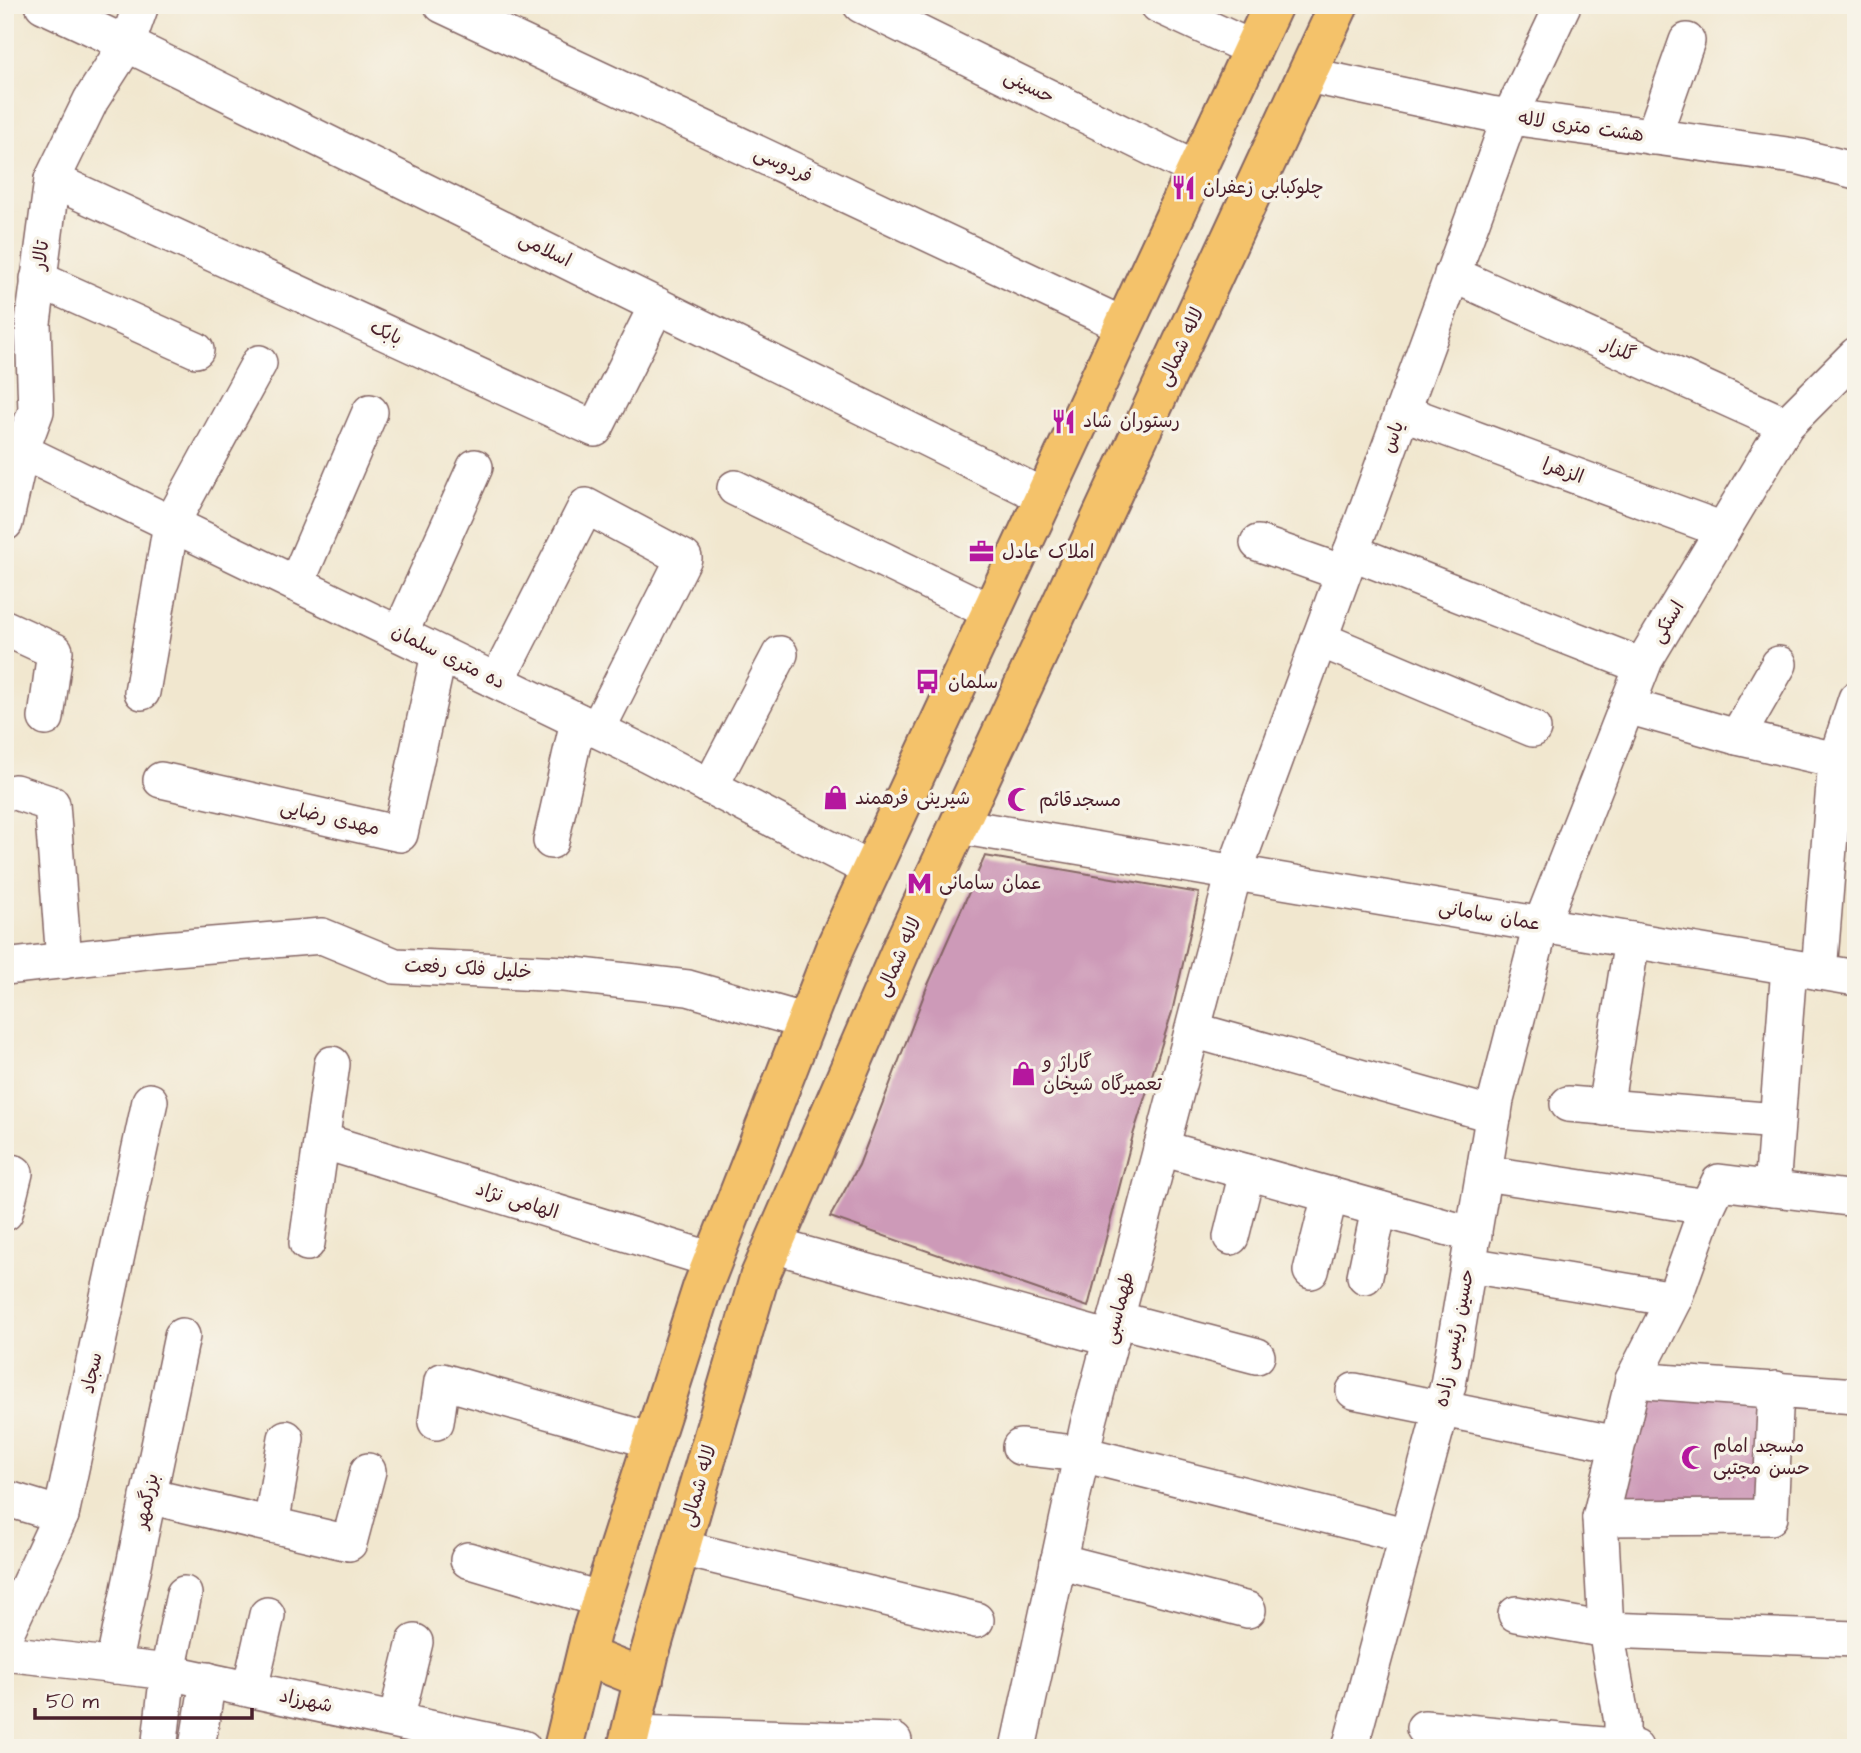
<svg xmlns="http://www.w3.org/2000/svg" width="1861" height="1753" viewBox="0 0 1861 1753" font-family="'Architects Daughter','Playpen Sans Arabic',sans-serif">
<rect width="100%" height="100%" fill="#f7f3e8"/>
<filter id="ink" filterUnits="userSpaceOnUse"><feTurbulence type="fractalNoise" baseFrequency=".0143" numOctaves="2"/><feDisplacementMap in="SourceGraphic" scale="14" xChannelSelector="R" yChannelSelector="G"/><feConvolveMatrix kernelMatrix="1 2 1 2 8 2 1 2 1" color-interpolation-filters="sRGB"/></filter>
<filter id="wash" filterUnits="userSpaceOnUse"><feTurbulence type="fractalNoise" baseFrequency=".00686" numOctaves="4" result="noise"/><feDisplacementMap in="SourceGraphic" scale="28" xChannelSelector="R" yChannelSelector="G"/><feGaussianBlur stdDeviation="1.57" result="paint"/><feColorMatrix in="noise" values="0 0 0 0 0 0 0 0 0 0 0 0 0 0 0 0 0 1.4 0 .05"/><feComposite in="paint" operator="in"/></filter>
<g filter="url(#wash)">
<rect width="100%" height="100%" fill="#f1e7cf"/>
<g id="blocks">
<g fill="#cd9ab8">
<polygon points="985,856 1199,893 1172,1012 1133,1135 1088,1307 830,1217 859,1165 927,987"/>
<polygon points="1651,1389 1769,1398 1760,1513 1608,1513 1633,1400"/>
</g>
</g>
</g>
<g filter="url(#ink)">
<use href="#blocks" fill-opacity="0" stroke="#846564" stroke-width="2"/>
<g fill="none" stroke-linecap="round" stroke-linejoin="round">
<defs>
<g id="minor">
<polyline points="43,5 127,44 1045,497"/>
<polyline points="442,5 1125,326"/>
<polyline points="861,5 1197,170"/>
<polyline points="1158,5 1253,49"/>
<polyline points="1307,75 1491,114 1801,157 1856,171"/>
<polyline points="1653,137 1687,41"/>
<polyline points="52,180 595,429 657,305"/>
<polyline points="1452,274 1786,425"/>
<polyline points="38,279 196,350"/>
<polyline points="1402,412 1723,530"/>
<polyline points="21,451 647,754 871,870"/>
<polyline points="735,488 991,612"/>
<polyline points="5,523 21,451 36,411 33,323 52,180 91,100 127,44 141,5"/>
<polyline points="1258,543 1343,573"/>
<polyline points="1351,552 1642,666"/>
<polyline points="296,584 370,412"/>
<polyline points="5,628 55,651 46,718"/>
<polyline points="400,634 475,467"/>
<polyline points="1319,639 1533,729"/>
<polyline points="497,681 586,506 684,558 597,730"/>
<polyline points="142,692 171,524 259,363"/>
<polyline points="1627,706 1737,737 1836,760"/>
<polyline points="1737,737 1779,664"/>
<polyline points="161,780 400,834 439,654"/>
<polyline points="710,787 780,654"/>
<polyline points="15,792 52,804 64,961"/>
<polyline points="958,826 1856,978"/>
<polyline points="551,841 578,721"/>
<polyline points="5,967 163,949 322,936 395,966 564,974 688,988 807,1022"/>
<polyline points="1819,972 1836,760 1856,699"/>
<polyline points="1193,1030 1494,1115"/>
<polyline points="1568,1104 1777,1121"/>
<polyline points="1605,1108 1632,940"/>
<polyline points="322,1141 713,1260"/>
<polyline points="1161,1148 1474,1235"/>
<polyline points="5,1171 15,1173 5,1213"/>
<polyline points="1484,1173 1707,1207"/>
<polyline points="1772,1189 1789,967"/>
<polyline points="1231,1237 1247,1172"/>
<polyline points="307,1243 332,1064"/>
<polyline points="793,1251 1111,1339"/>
<polyline points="1469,1265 1674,1299"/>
<polyline points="1311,1271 1330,1195"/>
<polyline points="1365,1276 1379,1209"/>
<polyline points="1116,1319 1257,1356"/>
<polyline points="1633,1380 1856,1396"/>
<polyline points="1354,1391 1617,1444"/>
<polyline points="436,1422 442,1381 653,1441"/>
<polyline points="1020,1447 1082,1454 1408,1536"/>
<polyline points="148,1496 349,1543 368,1471"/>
<polyline points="5,1498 61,1515"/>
<polyline points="1600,1518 1770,1517 1776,1389"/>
<polyline points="271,1525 286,1438"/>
<polyline points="681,1548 976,1620"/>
<polyline points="468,1560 602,1600"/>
<polyline points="1058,1561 1248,1610"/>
<polyline points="1516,1614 1606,1630 1856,1639"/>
<polyline points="5,1635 61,1515 150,1101"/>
<polyline points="5,1653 168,1672 523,1748"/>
<polyline points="113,1666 182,1336"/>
<polyline points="250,1689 267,1615"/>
<polyline points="396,1720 415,1642"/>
<polyline points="1424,1728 1635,1748"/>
<polyline points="630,1733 894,1741"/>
<polyline points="160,1741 168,1672 184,1594"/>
<polyline points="197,1747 208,1680"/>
<polyline points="1018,1748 1088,1425 1234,873 1510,117 1563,5"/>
<polyline points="1350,1748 1448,1385 1496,1100 1541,925 1645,660 1786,425 1856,355"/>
<polyline points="1622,1748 1622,1722 1606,1630 1600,1518 1633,1380 1674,1299 1707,1207 1719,1182 1856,1199"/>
</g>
<g id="major">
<polyline points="586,1656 644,1679"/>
<polyline points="563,1748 591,1633 702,1288 835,948 1273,5"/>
<polyline points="627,1748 649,1656 759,1278 903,945 1339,5"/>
</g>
</defs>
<use href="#minor" stroke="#846564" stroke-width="38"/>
<use href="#major" stroke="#846564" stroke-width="42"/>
<use href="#minor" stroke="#fff" stroke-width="35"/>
<use href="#major" stroke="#f4c26a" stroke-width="38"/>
</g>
</g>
<defs>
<symbol id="restaurant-bare" viewBox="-9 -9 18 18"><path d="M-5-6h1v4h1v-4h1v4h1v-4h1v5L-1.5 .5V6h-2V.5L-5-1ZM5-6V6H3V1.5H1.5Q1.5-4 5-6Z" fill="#b5179e" stroke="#f7f3e8" stroke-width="2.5" paint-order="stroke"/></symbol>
<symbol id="office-bare" viewBox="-9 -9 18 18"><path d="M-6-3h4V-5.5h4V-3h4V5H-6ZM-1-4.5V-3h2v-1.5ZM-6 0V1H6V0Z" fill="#b5179e" stroke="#f7f3e8" stroke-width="2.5" paint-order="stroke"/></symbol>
<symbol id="bus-bare" viewBox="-9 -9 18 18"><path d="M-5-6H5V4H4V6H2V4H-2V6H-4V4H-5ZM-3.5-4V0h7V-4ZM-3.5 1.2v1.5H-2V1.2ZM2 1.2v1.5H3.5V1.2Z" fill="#b5179e" stroke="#f7f3e8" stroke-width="2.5" paint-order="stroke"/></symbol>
<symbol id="shop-bare" viewBox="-9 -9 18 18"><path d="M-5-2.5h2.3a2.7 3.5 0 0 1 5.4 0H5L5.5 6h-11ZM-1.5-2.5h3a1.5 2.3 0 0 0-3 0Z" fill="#b5179e" stroke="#f7f3e8" stroke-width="2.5" paint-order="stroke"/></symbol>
<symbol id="mosque-bare" viewBox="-9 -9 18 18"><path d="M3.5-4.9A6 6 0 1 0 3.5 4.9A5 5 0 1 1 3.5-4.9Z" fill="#b5179e" stroke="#f7f3e8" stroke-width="2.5" paint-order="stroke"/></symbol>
<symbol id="metro-bare" viewBox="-9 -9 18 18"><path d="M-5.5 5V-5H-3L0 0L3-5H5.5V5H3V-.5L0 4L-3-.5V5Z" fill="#b5179e" stroke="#f7f3e8" stroke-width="2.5" paint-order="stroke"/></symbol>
</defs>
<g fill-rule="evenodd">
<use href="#restaurant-bare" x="1166" y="170" width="35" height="35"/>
<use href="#restaurant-bare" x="1046" y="404" width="35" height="35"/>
<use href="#office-bare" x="964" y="534" width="35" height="35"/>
<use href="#bus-bare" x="910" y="664" width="35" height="35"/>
<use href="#shop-bare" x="818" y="780" width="35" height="35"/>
<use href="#mosque-bare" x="1002" y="782" width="35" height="35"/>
<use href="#metro-bare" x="902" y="866" width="35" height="35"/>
<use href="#shop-bare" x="1006" y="1056" width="35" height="35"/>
<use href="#mosque-bare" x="1676" y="1440" width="35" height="35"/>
</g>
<g text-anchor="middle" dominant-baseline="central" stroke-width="7" stroke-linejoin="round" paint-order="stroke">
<g font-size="19" fill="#4a1f2b" stroke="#f7f3e8">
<text transform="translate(1029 87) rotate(26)">حسینی</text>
<text transform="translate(1581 127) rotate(8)">هشت متری لاله</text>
<text transform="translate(783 165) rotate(25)">فردوسی</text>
<text transform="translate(545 250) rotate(26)">اسلامی</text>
<text transform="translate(41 255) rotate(-82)">تالار</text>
<text transform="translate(386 333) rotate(25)">بابک</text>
<text transform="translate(1181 347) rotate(-65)">لاله شمالی</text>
<text transform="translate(1619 350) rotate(24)">گلزار</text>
<text transform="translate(1393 437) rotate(-70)">یاس</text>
<text transform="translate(1563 471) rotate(20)">الزهرا</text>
<text transform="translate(1668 622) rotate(-59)">استکی</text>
<text transform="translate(448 657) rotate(26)">ده متری سلمان</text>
<text transform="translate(330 818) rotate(13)">مهدی رضایی</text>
<text transform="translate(1490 916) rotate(10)">عمان سامانی</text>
<text transform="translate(899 957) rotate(-66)">لاله شمالی</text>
<text transform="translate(468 969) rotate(3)">خلیل فلک رفعت</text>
<text transform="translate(517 1201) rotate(17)">الهامی نژاد</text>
<text transform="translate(1119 1308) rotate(-75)">طهماسبی</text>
<text transform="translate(1455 1338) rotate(-79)">حسین رئیسی زاده</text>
<text transform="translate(92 1373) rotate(-78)">سجاد</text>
<text transform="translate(699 1486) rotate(-74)">لاله شمالی</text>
<text transform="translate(147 1501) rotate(-78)">بزرگمهر</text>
<text transform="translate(306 1701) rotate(12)">شهرزاد</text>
</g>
<g font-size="19" fill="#4a1f2b" stroke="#f7f3e8" text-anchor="start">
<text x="1203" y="187">چلوکبابی زعفران</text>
<text x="1083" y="421">رستوران شاد</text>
<text x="1002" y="552">املاک عادل</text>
<text x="948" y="682">سلمان</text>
<text x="855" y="798">شیرینی فرهمند</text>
<text x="1039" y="800">مسجدقائم</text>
<text x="939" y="883">عمان سامانی</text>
<text x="1043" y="1062">گاراژ و<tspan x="1043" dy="22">تعمیرگاه شیخان</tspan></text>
<text x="1713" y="1446">مسجد امام<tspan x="1713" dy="22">حسن مجتبی</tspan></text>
</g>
</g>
<rect width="1861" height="1753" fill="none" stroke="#f7f3e8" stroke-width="28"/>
<path d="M35 1708v10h217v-10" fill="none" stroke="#4a1f2b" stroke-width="3.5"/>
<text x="46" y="1708" font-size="21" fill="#4a1f2b" stroke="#f7f3e8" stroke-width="5" paint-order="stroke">50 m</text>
</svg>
